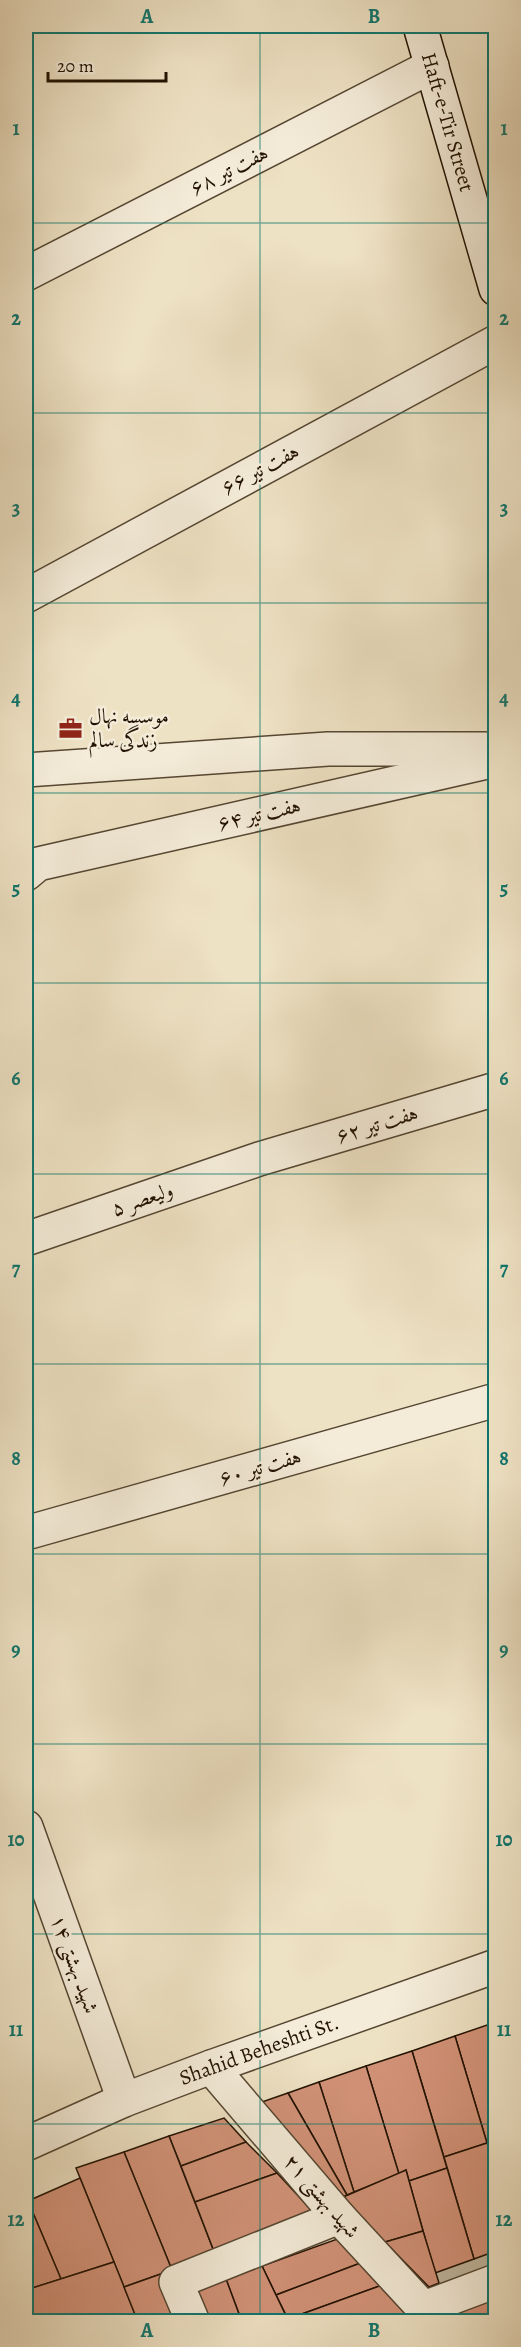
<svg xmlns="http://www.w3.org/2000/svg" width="521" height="2347" viewBox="0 0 521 2347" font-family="Alegreya,Amiri,serif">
<rect width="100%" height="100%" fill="#eee2c4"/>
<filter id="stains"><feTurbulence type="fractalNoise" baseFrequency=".00333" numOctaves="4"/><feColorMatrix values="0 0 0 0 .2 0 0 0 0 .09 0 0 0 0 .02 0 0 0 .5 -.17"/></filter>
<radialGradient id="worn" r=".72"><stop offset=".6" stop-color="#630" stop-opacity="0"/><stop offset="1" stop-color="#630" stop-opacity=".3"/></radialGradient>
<g fill="#0003">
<polygon points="496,2023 496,2265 444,2283 448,2294 441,2296 342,2196 259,2105"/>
<polygon points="223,2119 324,2225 182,2280 189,2322 26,2322 26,2203 82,2178 78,2169"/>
</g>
<g fill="#d29278" stroke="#221202" stroke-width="1.5">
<polygon points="496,2022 496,2140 487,2143 455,2036"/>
<polygon points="455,2036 487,2143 444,2157 412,2051"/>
<polygon points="412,2051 447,2168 409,2181 406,2170 399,2174 366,2066"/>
<polygon points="366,2066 399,2174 354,2192 319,2082"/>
<polygon points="319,2082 354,2192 347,2195 288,2093"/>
<polygon points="288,2093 347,2195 341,2198 256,2104"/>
<polygon points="224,2118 246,2142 181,2166 169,2136"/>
<polygon points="169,2136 215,2254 172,2270 124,2152"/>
<polygon points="496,2140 496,2166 487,2143"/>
<polygon points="246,2142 277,2173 195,2202 181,2166"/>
<polygon points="487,2143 496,2166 496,2251 474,2259 444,2157"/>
<polygon points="124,2152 172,2270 124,2287 76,2168"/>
<polygon points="447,2168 474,2259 435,2273 409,2181"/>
<polygon points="406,2170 423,2231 385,2242 341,2198"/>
<polygon points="277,2173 316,2215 215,2254 195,2202"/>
<polygon points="80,2178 114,2262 61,2279 28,2201"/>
<polygon points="28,2201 61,2279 26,2290 26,2202"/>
<polygon points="423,2231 439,2283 429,2287 385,2242"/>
<polygon points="340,2238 363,2262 276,2295 262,2266"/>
<polygon points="114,2262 135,2314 116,2322 26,2322 26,2290"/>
<polygon points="363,2262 385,2284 288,2319 276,2295"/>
<polygon points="262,2266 289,2322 242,2322 226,2279"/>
<polygon points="172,2270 180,2312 155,2322 138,2322 124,2287"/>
<polygon points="226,2279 242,2322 199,2322 187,2293"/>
<polygon points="385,2284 418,2319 410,2322 289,2322 288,2319"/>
<polygon points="492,2291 496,2301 496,2322 461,2322 448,2307"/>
<polygon points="180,2312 184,2322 155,2322"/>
<polygon points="135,2314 138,2322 116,2322"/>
</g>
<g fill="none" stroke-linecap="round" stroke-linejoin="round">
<defs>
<g id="minor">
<polyline points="26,274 432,66"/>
<polyline points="26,596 496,342"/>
<polyline points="26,770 328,749 485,749"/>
<polyline points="26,874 38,864 496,760"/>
<polyline points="26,1239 259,1159 496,1089"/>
<polyline points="26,1533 496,1400"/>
<polyline points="26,1827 124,2100"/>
<polyline points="211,2067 339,2217 436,2322"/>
<polyline points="424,2308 496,2281"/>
<polyline points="193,2322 176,2282 339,2217"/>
</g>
<polyline id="tertiary" points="26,2144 124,2100 211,2067 496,1966"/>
<polyline id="secondary" points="420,26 496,289"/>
</defs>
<use href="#minor" stroke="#554632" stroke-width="36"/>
<use href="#tertiary" stroke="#554632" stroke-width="36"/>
<use href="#secondary" stroke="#221202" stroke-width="36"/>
<use href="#minor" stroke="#f4ecd9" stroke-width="33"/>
<use href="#tertiary" stroke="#f4ecd9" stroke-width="33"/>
<use href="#secondary" stroke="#f4ecd9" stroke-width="33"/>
</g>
<path fill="none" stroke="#0f766e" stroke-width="1.5" stroke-opacity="0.55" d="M260 26V2322M26 223H496M26 413H496M26 603H496M26 793H496M26 983H496M26 1174H496M26 1364H496M26 1554H496M26 1744H496M26 1934H496M26 2124H496"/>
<defs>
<symbol id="office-bare" viewBox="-9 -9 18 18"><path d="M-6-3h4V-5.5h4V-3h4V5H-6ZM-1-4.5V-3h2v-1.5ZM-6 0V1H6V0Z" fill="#8f2418" stroke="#f4ecd9" stroke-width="2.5" paint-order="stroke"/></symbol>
</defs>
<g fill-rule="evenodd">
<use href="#office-bare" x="54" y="712" width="33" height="33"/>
</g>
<g text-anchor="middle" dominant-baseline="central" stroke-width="5" stroke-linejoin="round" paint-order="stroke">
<g font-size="21" fill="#221202" stroke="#f4ecd9">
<text transform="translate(448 122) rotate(74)">Haft-e-Tir Street</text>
<text transform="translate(229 170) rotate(-27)">هفت تیر ۶۸</text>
<text transform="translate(260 469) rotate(-28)">هفت تیر ۶۶</text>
<text transform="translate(259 814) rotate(-13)">هفت تیر ۶۴</text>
<text transform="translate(377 1124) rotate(-17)">هفت تیر ۶۲</text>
<text transform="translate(142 1199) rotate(-19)">ولیعصر ۵</text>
<text transform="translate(260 1467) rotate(-16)">هفت تیر ۶۰</text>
<text transform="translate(75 1964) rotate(70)">شهید بهشتی ۱۴</text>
<text transform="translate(259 2050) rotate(-20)">Shahid Beheshti St.</text>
<text transform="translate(322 2196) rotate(49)">شهید بهشتی ۲۱</text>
</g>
<g font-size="21" fill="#221202" stroke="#f4ecd9" text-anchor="start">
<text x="89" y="716">موسسه نهال<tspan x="89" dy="24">زندگی سالم</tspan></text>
</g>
</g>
<rect width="521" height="2347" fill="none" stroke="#eee2c4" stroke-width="66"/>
<path d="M48 72v9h118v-9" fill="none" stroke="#221202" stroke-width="3"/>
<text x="57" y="72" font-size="18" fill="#221202" stroke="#f4ecd9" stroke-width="4.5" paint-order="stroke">20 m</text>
<rect x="33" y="33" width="455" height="2281" fill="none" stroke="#0f766e" stroke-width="2"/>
<g font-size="20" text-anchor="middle" font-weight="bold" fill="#0f766e">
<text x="147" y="23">A</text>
<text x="374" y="23">B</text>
<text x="16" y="135">1</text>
<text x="504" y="135">1</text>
<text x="16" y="325">2</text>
<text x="504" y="325">2</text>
<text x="16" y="515">3</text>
<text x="504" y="515">3</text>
<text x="16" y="705">4</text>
<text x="504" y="705">4</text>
<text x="16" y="895">5</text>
<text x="504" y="895">5</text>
<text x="16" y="1085">6</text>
<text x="504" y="1085">6</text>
<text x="16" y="1275">7</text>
<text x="504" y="1275">7</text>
<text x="16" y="1465">8</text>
<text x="504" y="1465">8</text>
<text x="16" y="1656">9</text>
<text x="504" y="1656">9</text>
<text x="16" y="1846">10</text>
<text x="504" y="1846">10</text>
<text x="16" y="2036">11</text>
<text x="504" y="2036">11</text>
<text x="16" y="2226">12</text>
<text x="504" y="2226">12</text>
<text x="147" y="2337">A</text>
<text x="374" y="2337">B</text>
</g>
<rect width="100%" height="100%" filter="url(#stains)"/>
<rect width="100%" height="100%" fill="url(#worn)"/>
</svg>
